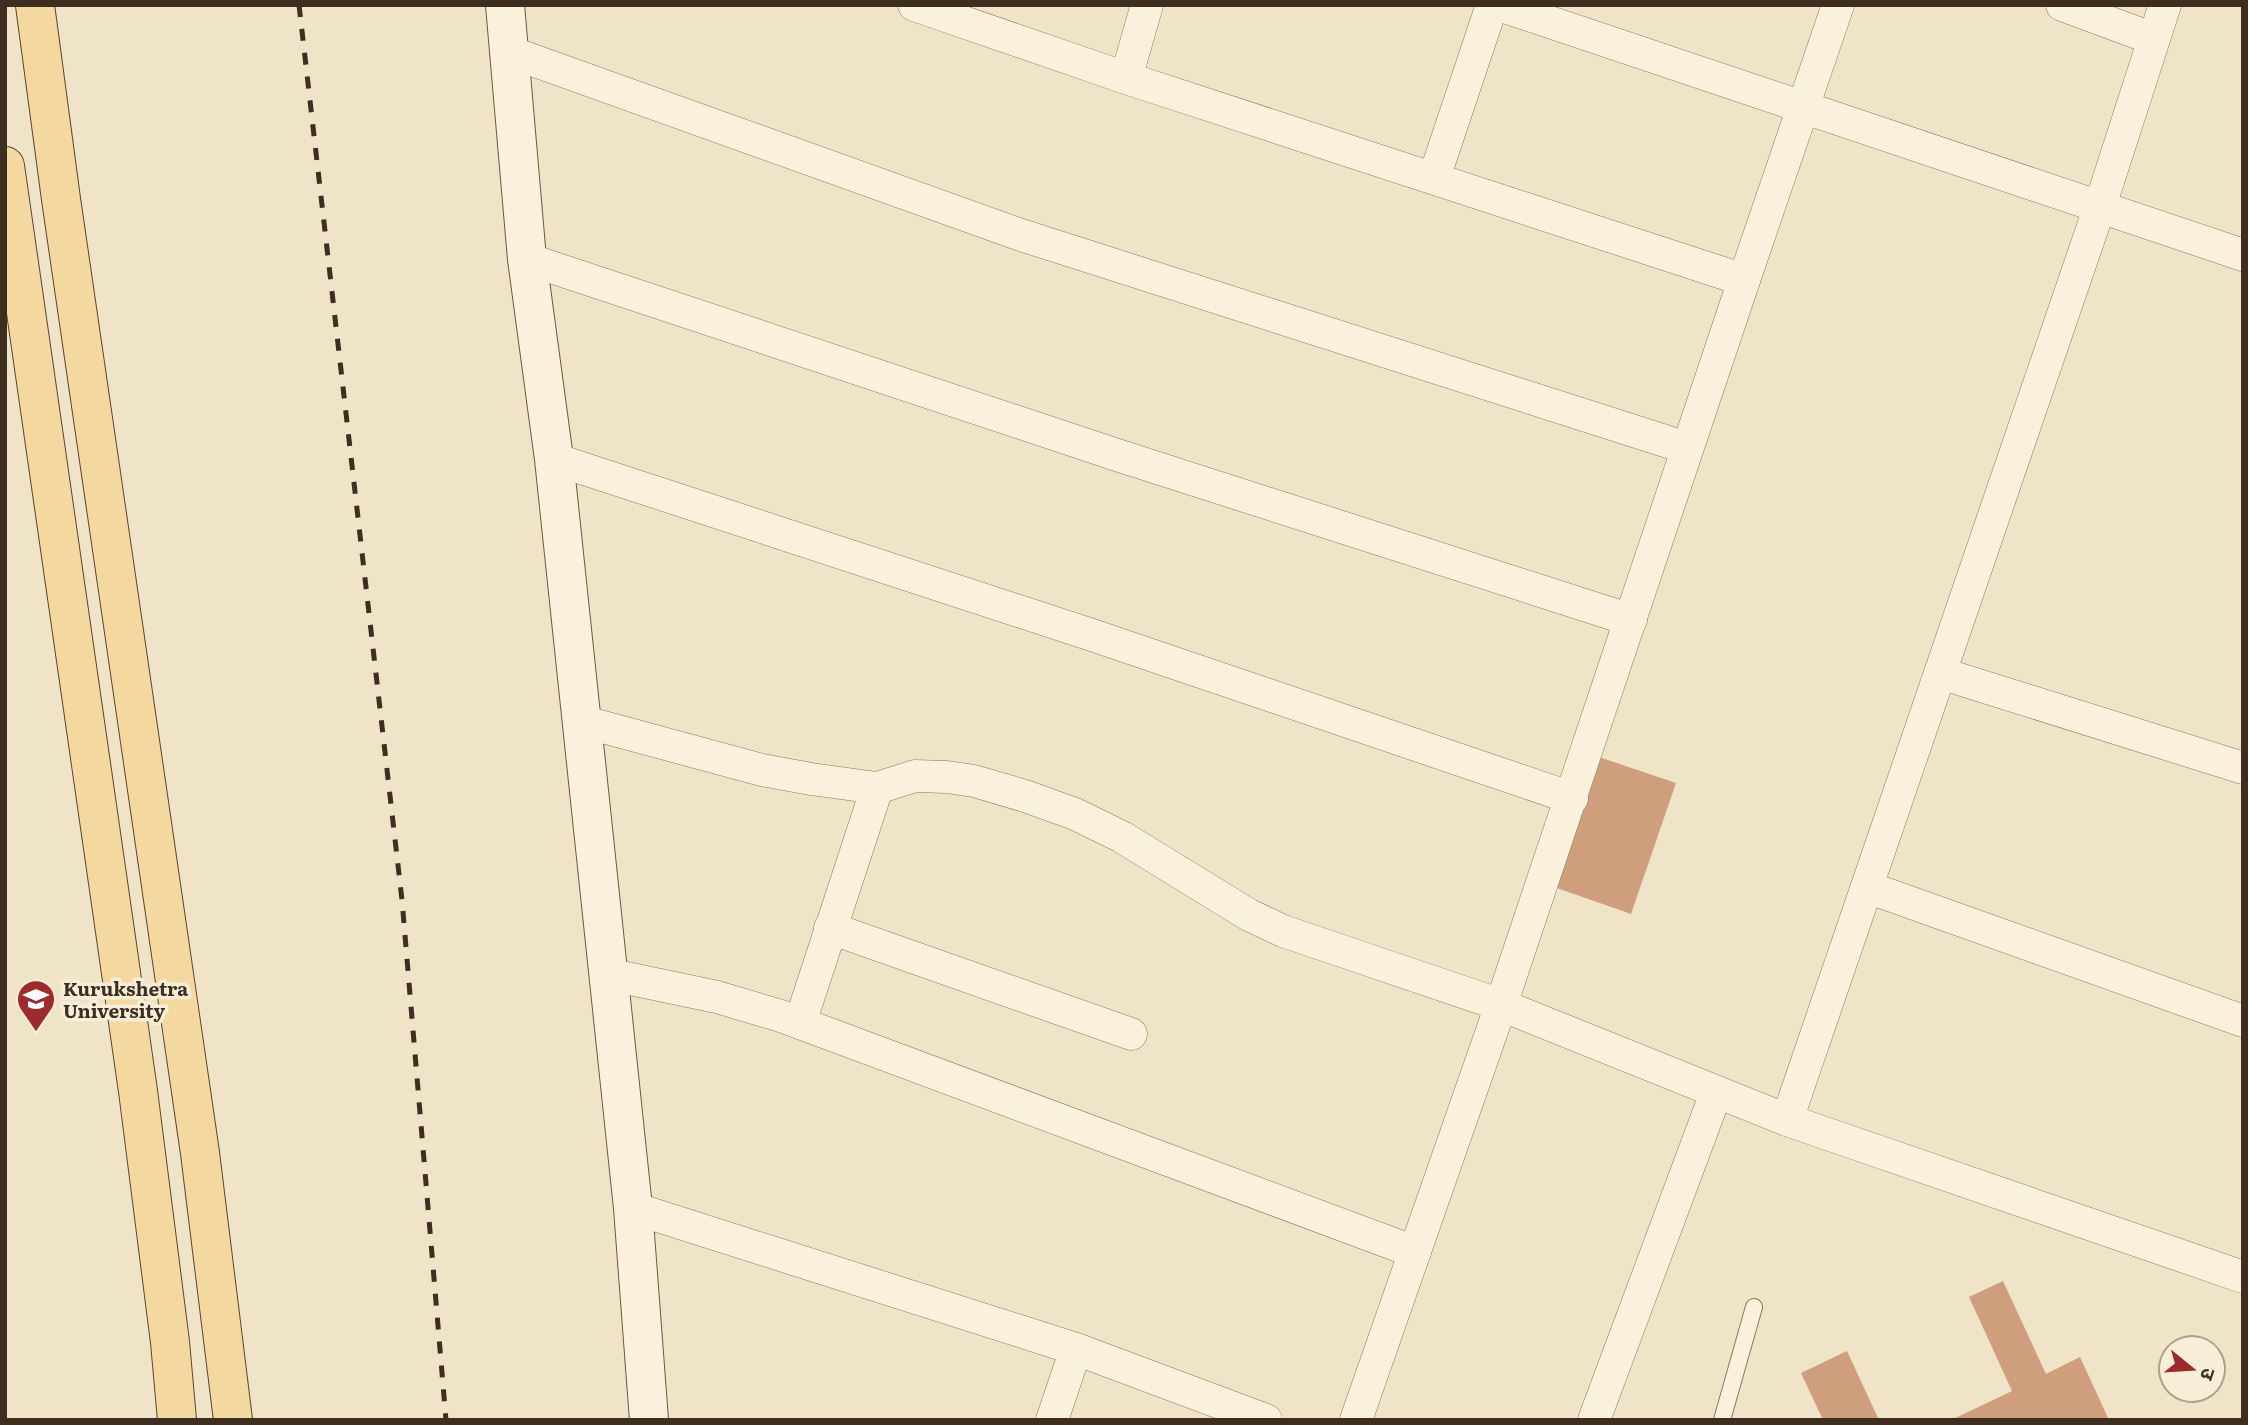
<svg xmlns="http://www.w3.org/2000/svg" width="2248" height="1425" viewBox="0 0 2248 1425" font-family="Literata,'Noto Sans Devanagari',serif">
<rect width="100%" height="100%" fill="#f0e4c8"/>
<g fill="#cf9f7d">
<polygon points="1599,757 1676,783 1631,914 1554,887"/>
<polygon points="2003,1281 2046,1374 2080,1357 2109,1420 1951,1420 2012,1391 1969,1297"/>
<polygon points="1847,1351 1879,1420 1823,1420 1801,1373"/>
</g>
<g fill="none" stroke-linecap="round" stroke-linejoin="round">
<defs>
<polyline id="lane" points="1722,1420 1754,1307"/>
<g id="street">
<polyline points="914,5 1126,78 1744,280"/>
<polyline points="1499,5 2243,255"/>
<polyline points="2062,5 2154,39"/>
<polyline points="510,52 1018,234 1687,448"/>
<polyline points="1126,78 1147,5"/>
<polyline points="1434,178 1492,5"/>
<polyline points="527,259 1117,455 1631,620"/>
<polyline points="554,459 1092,635 1572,798"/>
<polyline points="1940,673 2243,768"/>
<polyline points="581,721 762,770 811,779 877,788 915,776 947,777 974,781 1025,796 1075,814 1122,837 1249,915 1283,931 1501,1005 1787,1120 2100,206 2165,5"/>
<polyline points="1867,887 2243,1021"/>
<polyline points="830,928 1131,1034"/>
<polyline points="607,974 717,997 781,1016 1415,1252"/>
<polyline points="800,1023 877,788"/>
<polyline points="1787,1120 2243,1277"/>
<polyline points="633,1208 1076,1349 1266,1420"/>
<polyline points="1052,1420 1076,1349"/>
<polyline points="1356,1420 1501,1005 1744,280 1838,5"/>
<polyline points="1594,1420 1716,1093"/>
</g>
<polyline id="secondary" points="505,5 527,259 554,459 633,1208 649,1420"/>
<g id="primary">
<polyline points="35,5 61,199 200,1153 233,1420"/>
<polyline points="5,166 138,1091 170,1342 177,1420"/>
</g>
</defs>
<use href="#lane" stroke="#8d765c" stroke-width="18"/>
<use href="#street" stroke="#8d765c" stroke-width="33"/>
<use href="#secondary" stroke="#6f573f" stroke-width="40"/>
<use href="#primary" stroke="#5b4430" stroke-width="40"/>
<use href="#lane" stroke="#faf1dc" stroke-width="16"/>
<use href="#street" stroke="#faf1dc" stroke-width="32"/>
<use href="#secondary" stroke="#faf1dc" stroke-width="38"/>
<use href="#primary" stroke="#f3d9a0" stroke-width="38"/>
<polyline stroke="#3d2e20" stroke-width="5" stroke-dasharray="12 12" stroke-linecap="butt" points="299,5 402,900 446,1420"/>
</g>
<defs>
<symbol id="university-pin" viewBox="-11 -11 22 30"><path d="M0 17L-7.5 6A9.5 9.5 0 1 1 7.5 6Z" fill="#9e2a2b" stroke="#f7eed8"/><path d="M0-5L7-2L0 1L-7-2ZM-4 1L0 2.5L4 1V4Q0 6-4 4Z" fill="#fff"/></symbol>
</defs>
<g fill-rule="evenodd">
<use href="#university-pin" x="14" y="977" width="44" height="60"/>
</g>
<g text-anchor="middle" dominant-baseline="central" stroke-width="7" stroke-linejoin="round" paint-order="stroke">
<g font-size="19" font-weight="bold" fill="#3d2e20" stroke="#f7eed8" text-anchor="start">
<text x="63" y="988">Kurukshetra<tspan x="63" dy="22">University</tspan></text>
</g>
</g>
<rect width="2248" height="1425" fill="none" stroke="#3d2e20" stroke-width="14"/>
<g transform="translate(2192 1369) rotate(108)"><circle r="33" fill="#f7eed8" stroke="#ada18e" stroke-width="2"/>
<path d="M0-5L12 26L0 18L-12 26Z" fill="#9e2a2b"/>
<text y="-10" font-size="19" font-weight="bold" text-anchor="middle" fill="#3d2e20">उ</text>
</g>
</svg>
